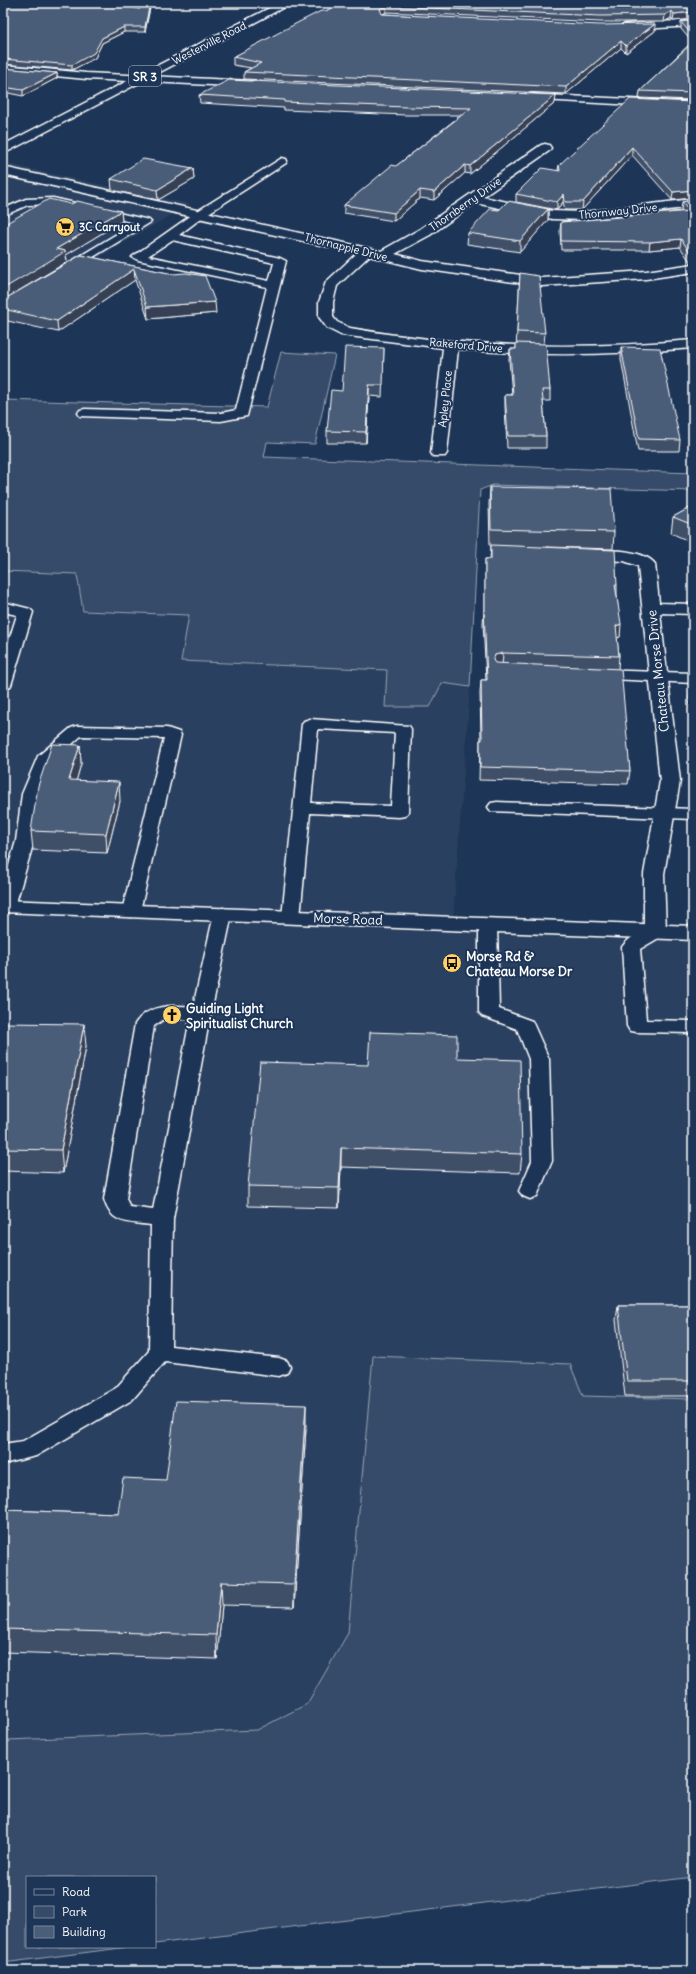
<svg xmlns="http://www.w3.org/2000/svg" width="696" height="1974" viewBox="0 0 696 1974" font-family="Delius,sans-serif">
<rect width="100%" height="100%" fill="#1d3557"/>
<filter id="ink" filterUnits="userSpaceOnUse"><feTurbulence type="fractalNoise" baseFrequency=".025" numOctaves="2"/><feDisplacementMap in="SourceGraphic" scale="8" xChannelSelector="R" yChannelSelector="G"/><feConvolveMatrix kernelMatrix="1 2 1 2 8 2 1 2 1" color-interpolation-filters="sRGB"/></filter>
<g filter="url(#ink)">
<g fill="#2a4161">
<polygon points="3,163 190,204 3,314"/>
<polygon points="3,571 78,574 83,611 189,615 181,661 387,670 385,707 442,683 470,687 453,919 693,927 693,1399 582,1396 373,1356 348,1633 307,1704 257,1730 9,1740 3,1749"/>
</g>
<g fill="#364b69" stroke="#9aa5b4">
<polygon points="281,352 335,355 315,444 267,442 264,457 693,473 693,491 493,485 480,490 470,687 442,683 430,707 385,707 387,670 181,661 189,615 83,611 77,574 3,571 3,400 267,407"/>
<polygon points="373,1356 570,1364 583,1396 693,1399 693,1877 155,1944 155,1877 27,1877 27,1947 129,1947 3,1963 3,1749 8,1740 257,1730 307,1704 348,1633"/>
</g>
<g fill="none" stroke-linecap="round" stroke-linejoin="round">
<defs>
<g id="lane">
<path d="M282 158 286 159 287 161 286 163 204 216 179 235 280 258 286 261 247 416 221 421 80 416 78 413 80 410 85 409 221 413 236 410 267 287 138 260 132 257 196 212ZM172 240 274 263 269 281 148 256Z"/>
<polygon points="53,198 75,203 77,205 71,208 53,204 28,205 3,216 3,209 26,199"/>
<polygon points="97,208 149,220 151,222 70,271 62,271 60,269 62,267 135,223 93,213 91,211 93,209"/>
<polygon points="3,602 30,609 33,612 11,685 9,688 3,690 3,659 17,615 3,612"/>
<polygon points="596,670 693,673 693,683 590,678 588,675 590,672"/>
<path d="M310 719 409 726 411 729 408 812 405 816 399 817 310 813 300 917 297 921 291 923 285 921 282 917 302 724 304 721ZM318 729 395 733 391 806 311 803Z"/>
<polygon points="77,726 167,728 179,732 181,735 140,911 137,915 131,917 125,915 122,911 164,738 81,736 52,762 40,794 34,841 15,906 12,910 3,911 3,886 16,841 22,794 38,756 71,728"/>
<polygon points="497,802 693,809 693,819 491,811 488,807 491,803"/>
<path d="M223 908 229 910 232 914 208 1027 173 1219 171 1346 279 1358 287 1361 290 1367 287 1373 279 1376 165 1362 132 1400 36 1456 3 1464V1444L23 1441 116 1388 149 1351 151 1225C129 1222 111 1225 104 1199L135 1024C148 1004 172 1005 193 1007L214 914 217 910ZM164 1019H190L153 1210 130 1207 126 1199 154 1026Z"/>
<polygon points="488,919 494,921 497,925 499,1009 532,1021 549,1059 552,1161 537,1196 530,1199 523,1196 519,1191 532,1161 529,1059 517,1029 482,1016 479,1012 479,925 482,921"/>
<path d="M655 926 662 928 664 932 662 936 640 949 646 1020 693 1021V1033L637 1032 630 1031 627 1026 622 947C628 938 644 929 655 926Z"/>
</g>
<g id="street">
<polygon points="105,3 126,3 144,7 145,9 140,12 106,5"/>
<polygon points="693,20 693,26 625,30 620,27 625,24"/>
<polygon points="3,65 86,73 253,81 259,84 253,87 86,79 3,71"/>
<polygon points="525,94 693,102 693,108 521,99 519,97"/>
<path d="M545 144 549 145 551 148 549 151 483 197 552 211 584 212 693 199V207L584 220 552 219 475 203 430 235 395 254 422 261 542 278 646 271 693 264V272L646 279 542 286 422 269 369 256 337 286 333 302V317L337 322 350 328C463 348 579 350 693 340V348C615 355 536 357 458 349L447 453 445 456H433L431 453 443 348 341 335 327 328 319 317V302L326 282 357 253 3 175V167L381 251 420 229 541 145Z"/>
<path d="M585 550C603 550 643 548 655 564L659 603 693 604V614L660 613 680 781 664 874 666 932 663 937 655 939 647 937 644 932V874L660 781 638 566 624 561 579 559 577 555 579 551Z"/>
</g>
<g id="primary">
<polygon points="279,3 292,3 3,154 3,145"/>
<polygon points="3,900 693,926 693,940 3,912"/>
</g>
</defs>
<use href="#lane" stroke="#fff" stroke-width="3"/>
<use href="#street" stroke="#fff" stroke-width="3"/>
<use href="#primary" stroke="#fff" stroke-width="3"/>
<use href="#lane" fill="#1d3557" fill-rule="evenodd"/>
<use href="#street" fill="#1d3557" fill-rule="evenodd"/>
<use href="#primary" fill="#1d3557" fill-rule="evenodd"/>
</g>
<g fill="#405068" stroke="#fff">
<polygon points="3,3 139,9 144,6 133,3 151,3 145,32 124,32 102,43 95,58 72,70 3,64"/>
<polygon points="339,3 693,3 693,19 673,21 671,18 664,22 600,22 386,12 384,14 655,31 626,53 621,48 566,94 244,79 244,72 251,68 233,65 233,57 326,11"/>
<polygon points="693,20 693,100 639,98 640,91 692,42 681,29 681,22"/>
<polygon points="3,68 57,73 57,78 23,96 3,92"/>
<polygon points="199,95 556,95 555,103 470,174 465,173 434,200 420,198 394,221 344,213 344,205 396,166 461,115 406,115 284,110 284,108 200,103"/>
<polygon points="693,102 693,198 672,200 632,155 582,210 565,210 563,202 557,210 516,202 516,194 558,170 559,165"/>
<polygon points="193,168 194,179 158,200 112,190 111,179"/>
<polygon points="693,200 693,263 691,263 680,247 649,250 561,250 560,230 561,222 683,211 681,210 682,202"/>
<polygon points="71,204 121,211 122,221 66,255 67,262 37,280 81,255 173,274 216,313 148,319 135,280 58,332 3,320 3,309"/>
<polygon points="548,209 548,220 520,252 467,244 468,233 499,210"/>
<polygon points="520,273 545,333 544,344 550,390 550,401 543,401 546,436 546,448 507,448 505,406 505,395 512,395 509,360 510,349 516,349"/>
<polygon points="621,347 680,440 679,451 638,451 621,359"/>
<polygon points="384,348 382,397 369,396 366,443 327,443 327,431 342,391"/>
<polygon points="490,487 614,532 613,549 547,547 617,585 617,594 620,637 617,638 619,656 618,669 630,771 628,784 479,780 480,740 481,740 480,693 481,680 486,680 483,623 484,611 485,611 485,559 490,559 491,546 490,546 489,504"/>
<polygon points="693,506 693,543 671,533 673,517"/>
<polygon points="691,684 693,684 693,729 689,699"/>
<polygon points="80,745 81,764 76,781 120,801 107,853 33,850 31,831"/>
<polygon points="3,1023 86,1046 63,1173 3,1171"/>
<polygon points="457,1058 522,1154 520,1173 341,1167 339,1208 248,1206 248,1186 368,1065"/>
<polygon points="618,1305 693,1305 693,1396 625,1396 616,1320"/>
<polygon points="306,1429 294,1607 222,1605 217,1659 3,1652 3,1510 118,1514 166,1480"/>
</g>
<g fill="#344155" stroke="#fff">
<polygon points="150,3 151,3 145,32 145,27"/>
<polygon points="386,6 386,12 380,16 380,9"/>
<polygon points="672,11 671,18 664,22 665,15"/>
<polygon points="693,12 693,19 673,21 674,14"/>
<polygon points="655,24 655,31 626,53 626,46"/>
<polygon points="124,27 124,32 102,43 95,58 72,70 72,65 102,38"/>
<polygon points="621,41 621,48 566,94 566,87"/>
<polygon points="57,73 57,78 23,96 23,90"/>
<polygon points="556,95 555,103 470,174 470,166"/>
<polygon points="632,147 632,155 582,210 583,202"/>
<polygon points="465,165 465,173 434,200 434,192"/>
<polygon points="193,168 194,179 158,200 157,190"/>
<polygon points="420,190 420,198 394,221 394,213"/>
<polygon points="693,190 693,198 672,200 673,192"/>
<polygon points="564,194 563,202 557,210 557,202"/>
<polygon points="548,209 548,220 520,252 520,241"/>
<polygon points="121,211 122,221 66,255 67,262 3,300 3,289 56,249"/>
<polygon points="681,239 680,247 649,250 650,242"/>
<polygon points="134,269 135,280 58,332 57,321"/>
<polygon points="215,302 216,313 148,319 147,307"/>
<polygon points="369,385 369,396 366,443 366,432"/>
<polygon points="621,624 620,637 615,639 616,626"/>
<polygon points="503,653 502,666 495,668 493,660 495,655"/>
<polygon points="80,745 81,764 71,799 69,780"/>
<polygon points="119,782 120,801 107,853 106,834"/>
<polygon points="84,1024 86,1046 63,1173 61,1150"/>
<polygon points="341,1148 341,1167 339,1208 339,1188"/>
<polygon points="306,1405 306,1429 294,1607 294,1584"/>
<polygon points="221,1582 222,1605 217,1659 216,1635"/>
</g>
<g fill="#4a5d79" stroke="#fff">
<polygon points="3,3 111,3 139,9 146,5 145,3 150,3 145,27 124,27 102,38 94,53 72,65 3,59"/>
<polygon points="339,3 693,3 693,12 674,14 672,11 665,15 600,16 386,6 380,9 382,14 600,25 655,24 626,46 621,41 566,87 244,72 261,63 233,57 299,22 321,11 326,11"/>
<polygon points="693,20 693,36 681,22"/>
<polygon points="693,42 693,93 640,91"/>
<polygon points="3,68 57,73 23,90 3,87"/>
<polygon points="229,80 556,95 470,166 465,165 434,192 420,190 394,213 344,205 392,165 396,166 471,108 406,107 284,102 285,100 199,95"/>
<polygon points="630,99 693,102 693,190 673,192 632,147 583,202 565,202 564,194 557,202 516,194 542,168 560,171 559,165"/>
<polygon points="143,159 193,168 157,190 111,179"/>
<polygon points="49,199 71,204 77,201 121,211 56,249 66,251 3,289 3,225"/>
<polygon points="693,200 693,255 692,255 681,239 650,242 561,241 561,222 690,211 682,202"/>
<polygon points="508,201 548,209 520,241 468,233 490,209 499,210"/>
<polygon points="81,255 173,274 186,273 205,276 215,302 147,307 134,269 57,321 3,309 3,300"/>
<polygon points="520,273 539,276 545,333 517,332"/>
<polygon points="516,343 546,344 550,390 542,390 546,436 508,436 505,395 513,395 510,349 516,349"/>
<polygon points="345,347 384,348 383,385 369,385 366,432 327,431 331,390 342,391"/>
<polygon points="621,347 660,348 680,440 639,439"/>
<polygon points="490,487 611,489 614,532 491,529"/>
<polygon points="693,506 693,525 673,517"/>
<polygon points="491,545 615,550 617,585 615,584 621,624 616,626 619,656 503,653 495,655 493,660 495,663 621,669 630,771 480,767 480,740 482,740 481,680 487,680 484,611 485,611 485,559 491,559"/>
<polygon points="691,684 693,684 693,701"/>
<polygon points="52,744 80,745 69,780 119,782 106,834 31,831 38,786"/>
<polygon points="3,1023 84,1024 61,1150 3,1149"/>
<polygon points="370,1032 457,1035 457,1058 520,1060 522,1154 341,1148 339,1188 248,1186 260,1062 368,1065"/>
<polygon points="618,1305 693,1305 693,1381 627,1381"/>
<polygon points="176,1401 306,1405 294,1584 221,1582 216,1635 3,1629 3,1510 118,1514 123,1478 166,1480"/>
</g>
</g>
<defs>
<symbol id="supermarket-disc" viewBox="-11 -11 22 22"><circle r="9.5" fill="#ffd166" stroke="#1d3557"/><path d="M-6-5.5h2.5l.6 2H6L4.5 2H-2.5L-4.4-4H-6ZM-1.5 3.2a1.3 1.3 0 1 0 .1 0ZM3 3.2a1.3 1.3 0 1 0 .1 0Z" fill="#111"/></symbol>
<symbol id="bus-disc" viewBox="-11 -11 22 22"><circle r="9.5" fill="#ffd166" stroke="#1d3557"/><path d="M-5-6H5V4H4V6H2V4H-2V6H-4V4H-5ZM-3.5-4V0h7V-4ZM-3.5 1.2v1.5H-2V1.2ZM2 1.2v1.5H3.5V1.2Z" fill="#111"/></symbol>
<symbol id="church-disc" viewBox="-11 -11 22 22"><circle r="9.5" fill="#ffd166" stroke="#1d3557"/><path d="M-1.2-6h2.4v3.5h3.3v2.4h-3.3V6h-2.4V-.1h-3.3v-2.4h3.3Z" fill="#111"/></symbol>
</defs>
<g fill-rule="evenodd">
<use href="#supermarket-disc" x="54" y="216" width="22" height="22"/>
<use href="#bus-disc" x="441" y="952" width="22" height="22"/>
<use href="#church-disc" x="161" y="1004" width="22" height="22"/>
</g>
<g text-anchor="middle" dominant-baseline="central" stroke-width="4" stroke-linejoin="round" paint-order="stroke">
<g font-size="11" fill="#fff" stroke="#1d3557">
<text transform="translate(209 43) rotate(-27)">Westerville Road</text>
<text transform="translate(465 204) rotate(-35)">Thornberry Drive</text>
<text transform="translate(618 211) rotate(-6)">Thornway Drive</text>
<text transform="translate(346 247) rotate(14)">Thornapple Drive</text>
<text transform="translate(466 345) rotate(5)">Rakeford Drive</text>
<text transform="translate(445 399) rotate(-84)">Apley Place</text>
</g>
<g font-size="11" font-weight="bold" fill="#fff" stroke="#1d3557" text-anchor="start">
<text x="79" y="227">3C Carryout</text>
</g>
<rect fill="#1d3557" stroke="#bbc2cd" stroke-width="1" x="129" y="66" width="32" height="20" rx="3"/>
<g font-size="12" font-weight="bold" fill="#fff">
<text x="145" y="76">SR 3</text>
</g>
<g font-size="13" fill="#fff" stroke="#1d3557">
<text transform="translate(658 671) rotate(-96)">Chateau Morse Drive</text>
<text transform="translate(348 919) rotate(2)">Morse Road</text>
</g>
<g font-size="13" font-weight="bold" fill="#fff" stroke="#1d3557" text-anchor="start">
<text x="466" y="956">Morse Rd &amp;<tspan x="466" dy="15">Chateau Morse Dr</tspan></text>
<text x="186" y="1008">Guiding Light<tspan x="186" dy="15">Spiritualist Church</tspan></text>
</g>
</g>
<rect width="696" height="1974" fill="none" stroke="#1d3557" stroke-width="16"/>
<rect x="8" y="8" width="680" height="1958" fill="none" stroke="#fff" stroke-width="1.5" filter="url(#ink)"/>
<rect x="26" y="1876" width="130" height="72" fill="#1d3557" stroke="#77869a"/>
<rect x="34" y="1889" width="20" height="6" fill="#1d3557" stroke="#77869a"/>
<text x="62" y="1896" font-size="12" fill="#ffffff">Road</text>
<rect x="34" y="1906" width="20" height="12" fill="#364b69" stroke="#77869a"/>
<text x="62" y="1916" font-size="12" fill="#ffffff">Park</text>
<rect x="34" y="1926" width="20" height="12" fill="#4a5d79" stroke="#77869a"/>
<text x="62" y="1936" font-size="12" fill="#ffffff">Building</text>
</svg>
